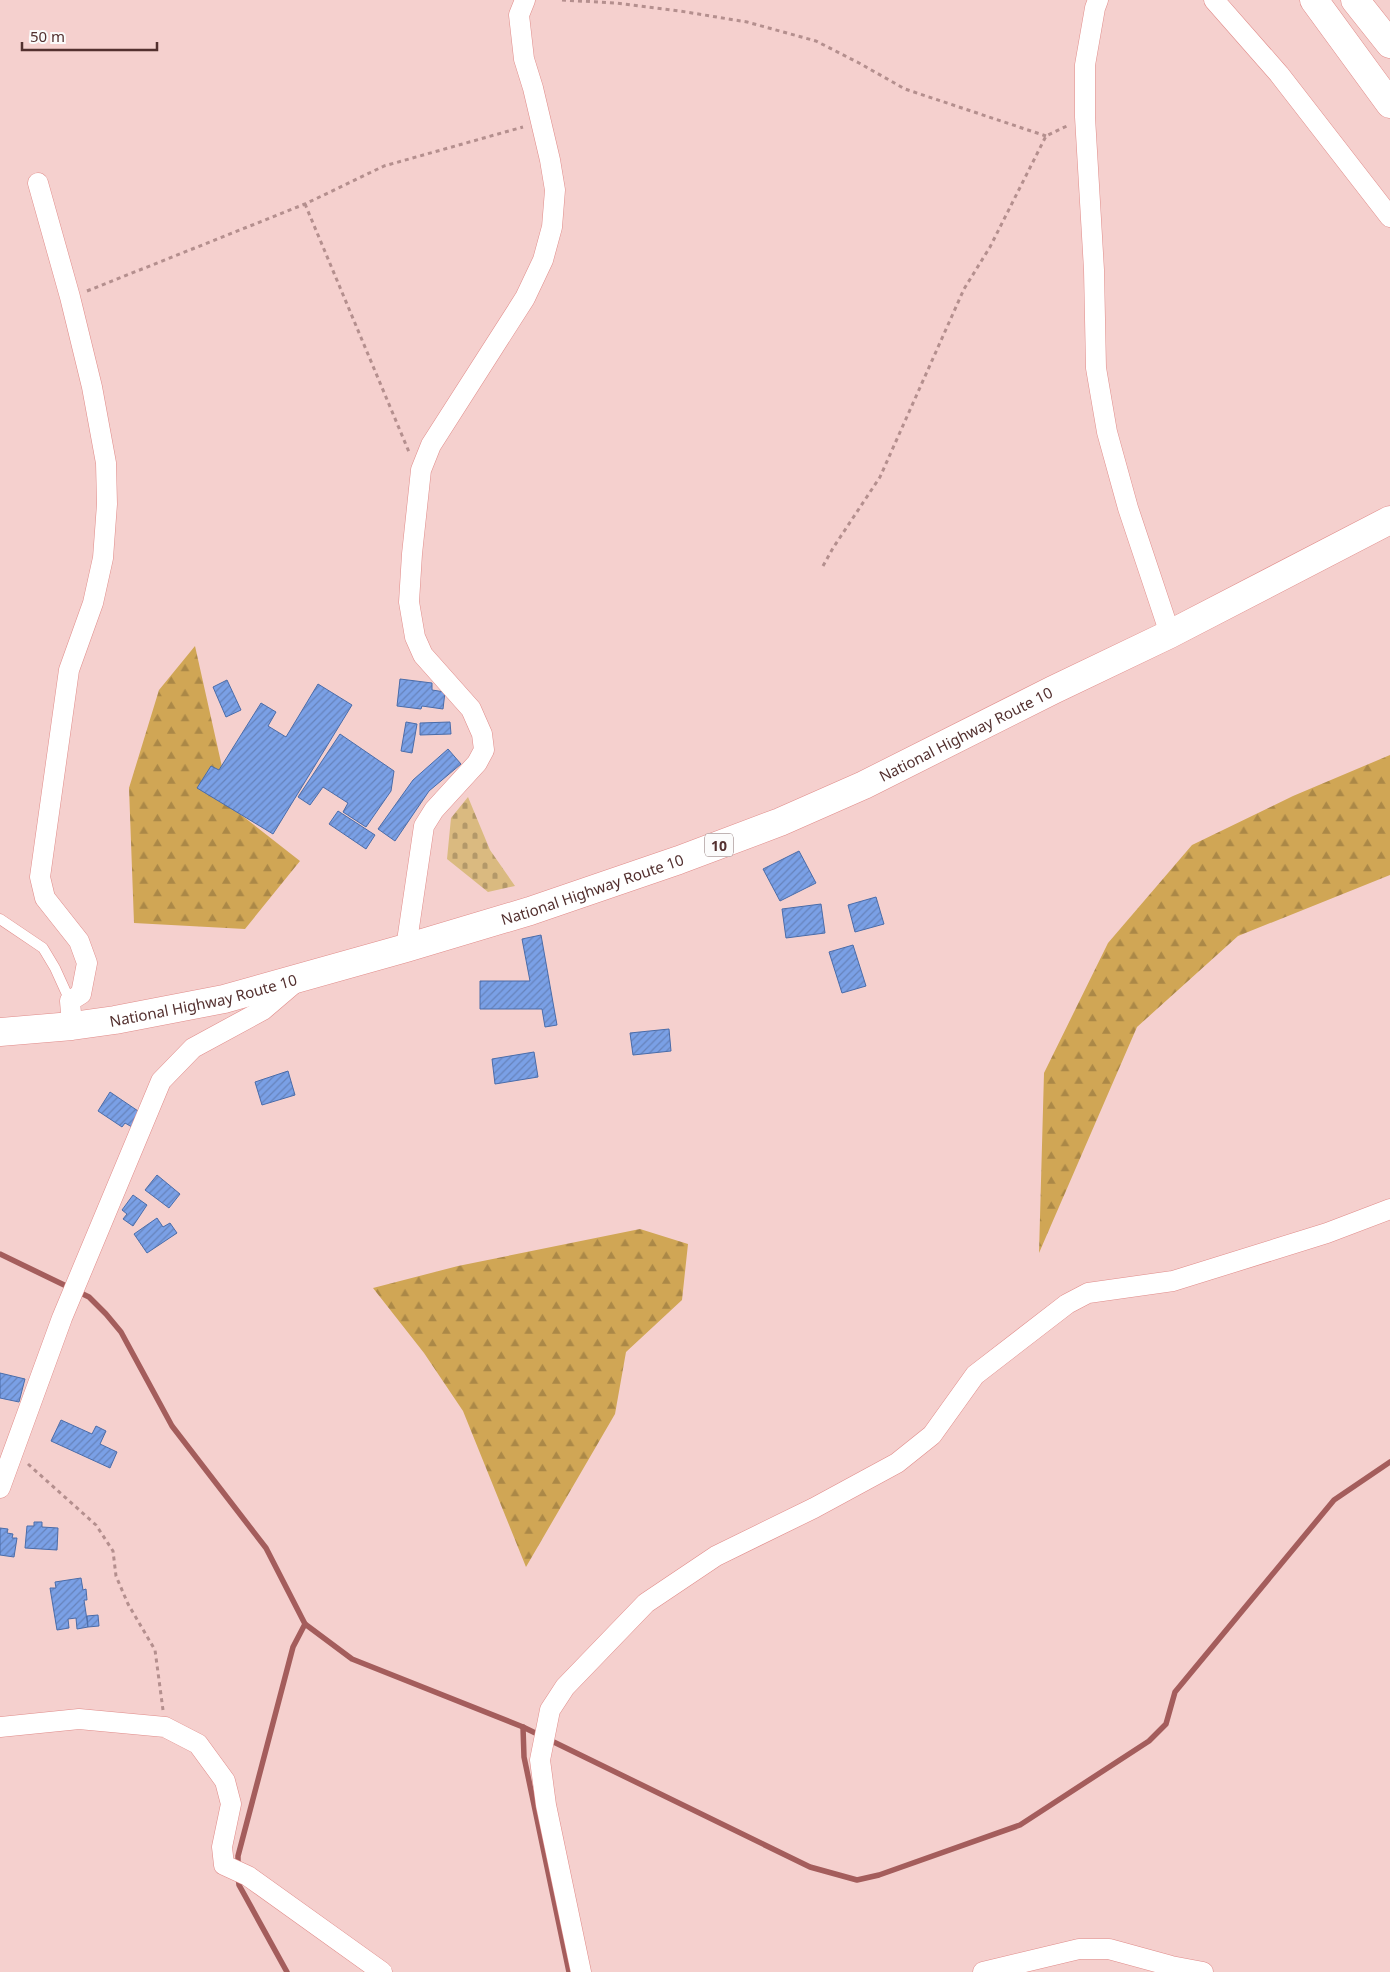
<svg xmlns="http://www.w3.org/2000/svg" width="1390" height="1972" viewBox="0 0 1390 1972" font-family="'Noto Sans',sans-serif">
<defs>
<pattern id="forest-firs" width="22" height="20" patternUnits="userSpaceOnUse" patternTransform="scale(1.25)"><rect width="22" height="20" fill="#d0a655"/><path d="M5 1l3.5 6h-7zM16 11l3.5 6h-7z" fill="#ab8847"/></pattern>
<pattern id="cemetery-stones" width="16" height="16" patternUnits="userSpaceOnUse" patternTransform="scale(1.25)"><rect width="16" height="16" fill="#daba80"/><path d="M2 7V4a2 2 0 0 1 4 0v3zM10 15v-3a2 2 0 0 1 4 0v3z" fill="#b39869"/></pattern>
<pattern id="building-hatch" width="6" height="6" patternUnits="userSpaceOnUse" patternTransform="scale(1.25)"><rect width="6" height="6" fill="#7aa0e6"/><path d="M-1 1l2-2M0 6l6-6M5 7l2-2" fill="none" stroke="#6783bb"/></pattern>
</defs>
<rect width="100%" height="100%" fill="#f5d0ce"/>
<g fill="url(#forest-firs)">
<polygon points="195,646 231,807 300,861 245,929 134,923 129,788 159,690"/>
<polygon points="1390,755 1390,875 1238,936 1137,1027 1039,1253 1044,1073 1108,943 1192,845 1293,796"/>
<polygon points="640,1229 688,1244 682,1300 626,1352 615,1414 526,1567 463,1411 424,1353 373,1288 458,1266"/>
</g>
<polygon fill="url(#cemetery-stones)" points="468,797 490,850 515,886 488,892 447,859 451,818"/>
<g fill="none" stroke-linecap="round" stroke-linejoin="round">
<g stroke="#a45d5c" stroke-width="5.5">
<polyline points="0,1254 89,1297 106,1314 121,1332 172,1426 266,1548 305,1624 352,1659 523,1727 810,1867 857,1880 879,1875 1020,1825 1149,1741 1166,1724 1175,1692 1334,1500 1390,1462"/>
<polyline points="523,1727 524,1757 569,1972"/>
<polyline points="238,1867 238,1856 293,1647 305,1624"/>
<polyline points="238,1876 239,1885 287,1972"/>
</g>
</g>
<g fill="url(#building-hatch)" stroke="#4a6ca9">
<polygon points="400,679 432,683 432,690 445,692 443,709 422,706 421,709 397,706"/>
<polygon points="227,680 241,710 226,717 213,687"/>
<polygon points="318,684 352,705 273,834 197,788 211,766 219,770 261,703 276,712 268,726 286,737"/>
<polygon points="406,722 417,724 412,753 401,751"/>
<polygon points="450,722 451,734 420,735 420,723"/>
<polygon points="340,734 394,771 391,791 366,827 343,812 348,803 323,787 310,805 298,797"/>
<polygon points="448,749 461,764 429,791 395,841 378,829 413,780"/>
<polygon points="338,811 375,835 366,849 329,824"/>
<polygon points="799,851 816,883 780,901 763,869"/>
<polygon points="876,897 884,924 855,932 848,905"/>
<polygon points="821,904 825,933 786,938 782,909"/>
<polygon points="541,935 557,1025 545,1027 542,1009 480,1009 480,981 530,981 522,939"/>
<polygon points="853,945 866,986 842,993 829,952"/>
<polygon points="669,1029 671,1051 633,1055 630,1033"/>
<polygon points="534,1052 538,1077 495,1084 492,1059"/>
<polygon points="288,1071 295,1095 262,1105 255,1082"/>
<polygon points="110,1092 141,1113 132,1127 125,1123 122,1127 98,1111"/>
<polygon points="157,1175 180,1194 169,1208 145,1190"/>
<polygon points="133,1195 147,1205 133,1226 123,1219 127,1214 122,1210"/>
<polygon points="157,1218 163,1227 170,1223 177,1233 147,1253 134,1234"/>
<polygon points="0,1373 25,1379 19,1402 0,1398"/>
<polygon points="61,1420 92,1434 96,1426 106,1431 100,1444 117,1452 110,1468 51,1441"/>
<polygon points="34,1522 42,1522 42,1527 58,1528 57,1550 25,1548 27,1526 34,1526"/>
<polygon points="0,1528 8,1529 7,1533 13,1534 12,1538 17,1538 14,1557 0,1555"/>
<polygon points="81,1578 83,1590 86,1589 87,1600 84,1600 88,1627 77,1629 76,1618 68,1619 69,1628 57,1630 50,1588 56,1588 55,1582"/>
<polygon points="98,1615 99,1626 88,1627 87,1616"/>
</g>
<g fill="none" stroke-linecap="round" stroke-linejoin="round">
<defs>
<polyline id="service" points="0,919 43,948 55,968 70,1001"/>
<g id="minor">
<polyline points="1098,0 1095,8 1085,65 1085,117 1094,270 1096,368 1107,432 1128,508 1170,634"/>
<polyline points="1214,0 1279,74 1390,217"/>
<polyline points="38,183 70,297 92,387 106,463 107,504 103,558 93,603 69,670 40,877 45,898 79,941 87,963 81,994 70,1001 72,1026"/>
<polyline points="406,948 424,826 434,810 477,763 484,750 482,734 471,709 423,655 415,637 409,602 412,554 421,470 431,445 525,298 543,260 552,227 555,190 550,160 533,88 524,59 519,15 525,0"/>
<polyline points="0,1488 62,1318 161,1081 193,1048 263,1010 297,981"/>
<polyline points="0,1727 79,1719 165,1727 198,1744 225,1781 231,1804 222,1847 224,1865 248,1876 382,1972"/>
<polyline points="581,1972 546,1805 540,1760 550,1710 565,1687 646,1603 716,1556 814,1508 897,1463 932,1435 975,1375 1067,1304 1088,1293 1173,1281 1327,1233 1390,1209"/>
<polyline points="983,1972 1079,1949 1109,1949 1171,1966 1203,1972"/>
</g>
<g id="trunk">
<path id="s1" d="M0 1032 72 1026 115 1020 224 999 406 948 530 911 679 860 780 822 864 785 1053 690 1170 634 1390 520"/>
</g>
<g id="motorway">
<polyline points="1314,0 1390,104"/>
<polyline points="1355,0 1390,44"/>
</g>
</defs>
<use href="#service" stroke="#e08b89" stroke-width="11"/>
<use href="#minor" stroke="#e08b89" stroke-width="21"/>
<use href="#trunk" stroke="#e08b89" stroke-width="29"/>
<use href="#motorway" stroke="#e08b89" stroke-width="29"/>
<g stroke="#b48f8e" stroke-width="3" stroke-dasharray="4 4" stroke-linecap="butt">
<polyline points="562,0 615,3 680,11 747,22 816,41 859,63 905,89 1046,136"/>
<polyline points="305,204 409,452"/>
<polyline points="87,291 305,204 384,166 523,127"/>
<polyline points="823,566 833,548 880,477 964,289 990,247 1046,136 1069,125"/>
<polyline points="28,1464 96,1525 113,1551 116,1576 128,1604 155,1650 163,1710"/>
</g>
<use href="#service" stroke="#fff" stroke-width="10"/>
<use href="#minor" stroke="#fff" stroke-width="20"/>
<use href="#trunk" stroke="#fff" stroke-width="28"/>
<use href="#motorway" stroke="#fff" stroke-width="28"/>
</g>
<g text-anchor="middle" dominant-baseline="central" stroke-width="5" stroke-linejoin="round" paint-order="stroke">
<rect fill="#fbfbfb" stroke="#856d6c" stroke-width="1" x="705" y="833.5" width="28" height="23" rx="4"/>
<g font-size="14" font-weight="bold" fill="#53302f">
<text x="719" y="845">10</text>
</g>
<g font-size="15" fill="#53302f" stroke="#fbfbfb">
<text stroke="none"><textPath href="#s1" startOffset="1016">National Highway Route 10</textPath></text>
<text stroke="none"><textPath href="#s1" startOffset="611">National Highway Route 10</textPath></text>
<text stroke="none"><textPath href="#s1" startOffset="206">National Highway Route 10</textPath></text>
</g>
</g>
<path d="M22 42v8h135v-8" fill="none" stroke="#53302f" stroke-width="2.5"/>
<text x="30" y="42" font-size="15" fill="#53302f" stroke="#fbfbfb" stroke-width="4" paint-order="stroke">50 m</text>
</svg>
